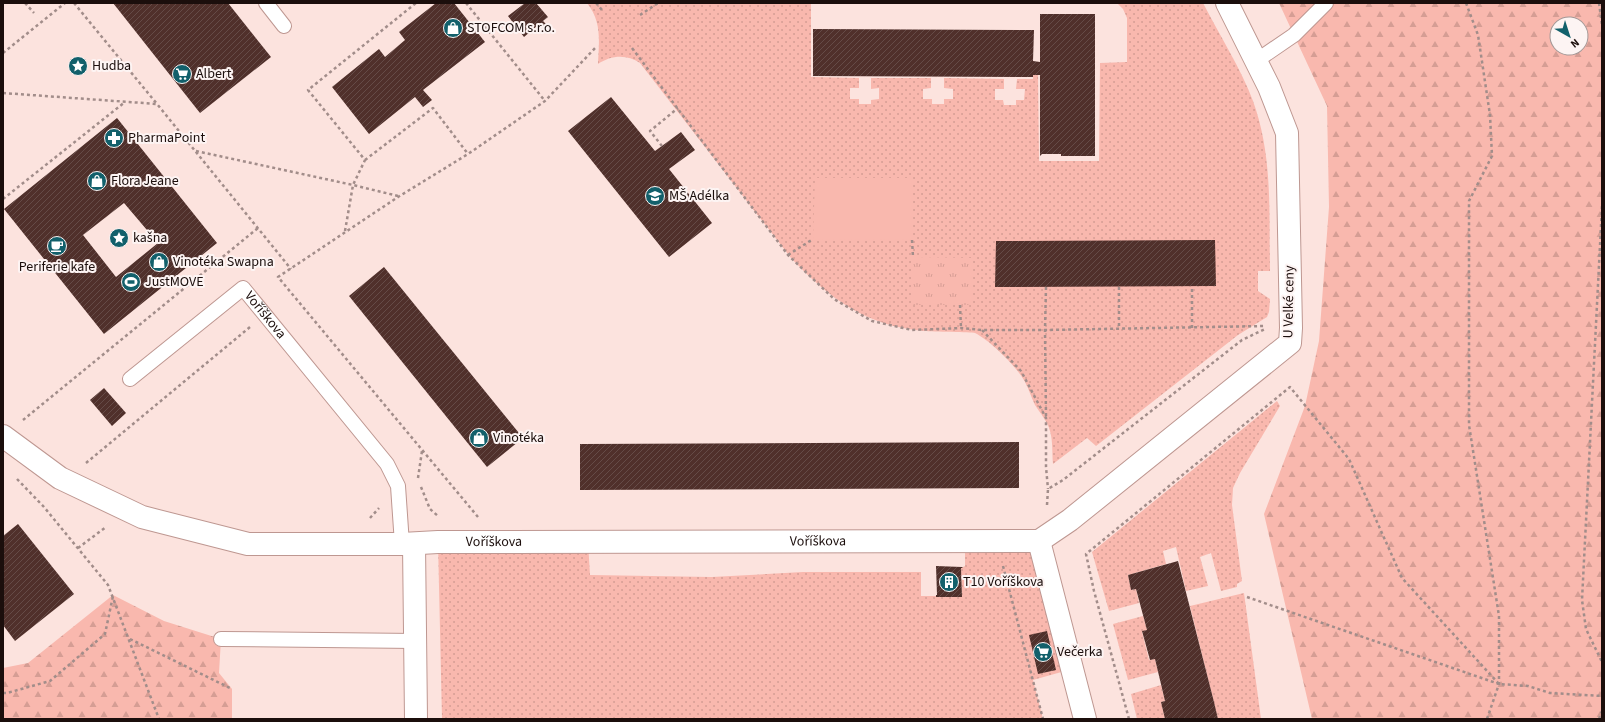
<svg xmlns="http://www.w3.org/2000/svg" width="1605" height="722" viewBox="0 0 1605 722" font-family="'Source Sans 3',sans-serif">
<defs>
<pattern id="grass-dots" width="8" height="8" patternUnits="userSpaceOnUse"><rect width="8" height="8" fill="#f9b8ae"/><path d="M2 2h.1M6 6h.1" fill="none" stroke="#d59d94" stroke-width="1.8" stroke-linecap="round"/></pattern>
<pattern id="forest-firs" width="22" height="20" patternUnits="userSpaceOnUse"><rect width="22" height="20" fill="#f9b8ae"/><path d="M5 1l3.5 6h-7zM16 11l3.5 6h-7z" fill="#d59d94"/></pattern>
<pattern id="park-tufts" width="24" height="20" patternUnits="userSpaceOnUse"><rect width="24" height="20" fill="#f9b8ae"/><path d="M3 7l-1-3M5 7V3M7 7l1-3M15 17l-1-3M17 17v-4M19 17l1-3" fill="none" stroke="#d59d94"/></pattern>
<pattern id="building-hatch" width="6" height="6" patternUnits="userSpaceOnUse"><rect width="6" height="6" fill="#50302b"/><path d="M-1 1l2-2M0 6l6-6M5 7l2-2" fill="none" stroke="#654b47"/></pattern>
</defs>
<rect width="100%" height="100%" fill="#fce3de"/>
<g fill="url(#grass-dots)">
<path d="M587 3H811V77L859 78V88H850V99H859V104H871V100L879 99V88L871 89V78H931V88L923 89V99H932V104H944V99H953V89L944 88V78L1004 79V89H995V100H1003L1004 105H1016V100H1024L1025 89H1016L1017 79H1033V75H1038L1039 161H1099L1100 63 1127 62V18L1123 9 1117 3H1203C1219 34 1241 69 1253 101 1273 156 1269 214 1270 271H1258V291L1270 299 1269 312 1267 317 1238 335 1096 446 1087 438 1053 464C1052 454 1053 441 1050 431 1048 422 1040 413 1035 405 1031 397 1029 389 1025 382 1017 367 991 341 975 333 972 332 932 332 924 331 866 326 830 299 791 258L640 63C627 54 611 55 598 64 599 41 602 22 587 3Z"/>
<polygon points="1277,401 1280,406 1240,473 1233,488 1232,505 1242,581 1237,584 1237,587 1221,591 1211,553 1200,557 1208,586 1186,591 1176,547 1163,551 1166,564 1128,575 1131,590 1136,589 1139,603 1109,611 1092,552"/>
<polygon points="1039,541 1072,669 1033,680 1043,719 442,719 438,542 588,542 590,575 712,577 803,572 921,572 921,596 962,596 961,568 965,566 965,542"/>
<polygon points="1244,593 1261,719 1218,719 1190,606"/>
<polygon points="1143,616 1147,630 1142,632 1149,660 1155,659 1158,672 1128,680 1113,624"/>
<polygon points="1161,685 1165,701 1161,702 1165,719 1137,719 1131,694"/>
</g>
<g fill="url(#forest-firs)" fill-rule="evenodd">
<path d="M1279 3H1602V719H1312L1264 514 1305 406 1319 341 1329 207 1327 106ZM1557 24H1581V48H1557Z"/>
<polygon points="113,595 164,621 221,639 219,673 232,689 232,719 3,719 3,668 28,663"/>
</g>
<polygon fill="url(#park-tufts)" points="913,257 972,258 972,305 913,305"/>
<polygon fill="#f9b8ae" points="815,178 912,178 912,240 813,239"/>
<g fill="url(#building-hatch)" fill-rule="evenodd">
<polygon points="113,3 228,3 271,57 200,113"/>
<polygon points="436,3 454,3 485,42 423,90 432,100 423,107 415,97 369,134 332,87 379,49 385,57 405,40 399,32"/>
<polygon points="525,3 536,3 548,17 543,21 546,24 540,29 537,26 524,37 508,16"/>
<polygon points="1040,14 1095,14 1095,156 1061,156 1061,154 1042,154 1040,156 1040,75 1033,75 1033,77 813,76 813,29 1034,30 1033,61 1040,62"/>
<polygon points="611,97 655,151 681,132 695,150 669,169 712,223 669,257 568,131"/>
<path d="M117 118 217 243 104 334 4 209ZM124 203 158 243 116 277 83 235Z"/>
<polygon points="1215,240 1216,286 995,287 996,241"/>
<polygon points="384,267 523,438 487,467 349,296"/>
<polygon points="104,388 126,413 112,426 90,400"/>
<polygon points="1019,442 1019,488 580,490 580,444"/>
<polygon points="18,524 74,594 15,641 3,625 3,536"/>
<polygon points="1178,561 1214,702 1218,719 1165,719 1161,702 1165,701 1155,659 1150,660 1142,631 1147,630 1136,589 1131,590 1128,575"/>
<polygon points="936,566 962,567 963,568 961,568 962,597 936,597 936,595 937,595"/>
<polygon points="1047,631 1056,670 1038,674 1029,635"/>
</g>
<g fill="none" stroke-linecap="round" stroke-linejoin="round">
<defs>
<g id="lane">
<polyline points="266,3 284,26"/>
<polyline points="1256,61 1294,35 1326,3"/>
<path id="s1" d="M130 379 243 288 387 464 398 486 402 544"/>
<polyline points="221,639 416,641"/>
</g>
<g id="street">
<path id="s2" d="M3 436 60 478 142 517 248 544H402L438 542 1039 541"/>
<polyline points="1039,541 1070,520 1290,343 1291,328 1287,133 1269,87 1227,3"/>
<polyline points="1039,541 1085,719"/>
<polyline points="414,544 416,719"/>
</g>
</defs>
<use href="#lane" stroke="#be9791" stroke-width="16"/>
<use href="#street" stroke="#be9791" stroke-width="24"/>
<g stroke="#a28d8a" stroke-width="2.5" stroke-dasharray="3 3" stroke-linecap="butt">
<polyline points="25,3 34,13"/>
<polyline points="74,3 157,104"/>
<polyline points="466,3 545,101"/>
<polyline points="596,3 602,10"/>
<polyline points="1466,3 1478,35 1490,115 1492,156 1469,201 1469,425 1499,616 1499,684 1487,719"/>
<polyline points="1599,3 1602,25"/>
<polyline points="640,15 658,3"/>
<polyline points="632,48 788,255 834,299 872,321 912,330 961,328 982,330 1045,330 1265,326"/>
<polyline points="3,53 65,3"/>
<polyline points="3,93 157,104 291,269"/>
<polyline points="662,146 650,131 678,108"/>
<polyline points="196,151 353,185 398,196"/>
<polyline points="365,160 433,108 468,154"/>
<polyline points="3,199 125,102"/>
<polyline points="1602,206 1582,600 1586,629 1602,662"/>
<polyline points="345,231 353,185 365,160 308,90 416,3"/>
<polyline points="912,240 913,257"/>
<polyline points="788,255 813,239"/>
<polyline points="1046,287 1045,330 1046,417"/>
<polyline points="1119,287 1119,329"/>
<polyline points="960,305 961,328"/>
<polyline points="1192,328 1192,286"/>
<polyline points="982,330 1021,371 1046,418 1046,467 1048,489"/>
<polyline points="23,420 258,228"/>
<polyline points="86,463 250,327"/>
<polyline points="418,478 422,451"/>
<polyline points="17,479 44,507 108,585 159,719"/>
<polyline points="421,487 430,509 438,516"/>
<polyline points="1047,505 1048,489 1063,480 1242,340 1265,329"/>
<polyline points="478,517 278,277 398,197 468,154 545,101 597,46"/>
<polyline points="370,518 379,508"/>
<polyline points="78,548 106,527"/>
<polyline points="1003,566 1043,719"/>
<polyline points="1247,597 1499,684"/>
<polyline points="130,639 232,689"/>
<polyline points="3,693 7,693 50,681 105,634 113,596"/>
<polyline points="1129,719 1094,591 1086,554 1290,387 1349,459 1402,578 1499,684 1528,686 1550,693 1602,696"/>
<polyline points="1599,719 1602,711"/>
</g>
<use href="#lane" stroke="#fff" stroke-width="14"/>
<use href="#street" stroke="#fff" stroke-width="22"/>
</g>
<defs>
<symbol id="shop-disc" viewBox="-11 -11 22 22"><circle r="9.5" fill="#12606b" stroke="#fdf4f3"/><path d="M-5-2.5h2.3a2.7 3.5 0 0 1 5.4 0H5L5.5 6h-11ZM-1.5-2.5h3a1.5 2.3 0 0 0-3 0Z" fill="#fff"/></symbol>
<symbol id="sight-disc" viewBox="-11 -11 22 22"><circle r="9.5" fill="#12606b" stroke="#fdf4f3"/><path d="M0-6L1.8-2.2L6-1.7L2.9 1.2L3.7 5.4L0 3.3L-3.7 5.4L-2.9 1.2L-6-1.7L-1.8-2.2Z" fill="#fff"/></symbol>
<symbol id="supermarket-disc" viewBox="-11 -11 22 22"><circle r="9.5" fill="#12606b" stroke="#fdf4f3"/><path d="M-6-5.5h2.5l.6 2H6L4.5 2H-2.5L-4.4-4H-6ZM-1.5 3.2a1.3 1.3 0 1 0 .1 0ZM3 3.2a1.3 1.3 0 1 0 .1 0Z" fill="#fff"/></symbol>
<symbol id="pharmacy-disc" viewBox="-11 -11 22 22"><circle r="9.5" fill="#12606b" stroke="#fdf4f3"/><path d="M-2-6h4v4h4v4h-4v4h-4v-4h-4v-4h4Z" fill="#fff"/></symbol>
<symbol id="school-disc" viewBox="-11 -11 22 22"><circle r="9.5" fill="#12606b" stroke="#fdf4f3"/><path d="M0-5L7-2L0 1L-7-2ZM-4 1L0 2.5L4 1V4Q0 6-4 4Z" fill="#fff"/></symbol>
<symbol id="cafe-disc" viewBox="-11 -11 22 22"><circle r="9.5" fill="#12606b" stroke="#fdf4f3"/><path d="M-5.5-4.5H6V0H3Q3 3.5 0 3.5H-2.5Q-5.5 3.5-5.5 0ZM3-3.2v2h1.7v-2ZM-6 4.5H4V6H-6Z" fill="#fff"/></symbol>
<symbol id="stadium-disc" viewBox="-11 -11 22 22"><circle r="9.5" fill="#12606b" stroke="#fdf4f3"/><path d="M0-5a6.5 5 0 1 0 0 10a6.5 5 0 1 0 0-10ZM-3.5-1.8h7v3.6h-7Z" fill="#fff"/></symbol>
<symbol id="building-disc" viewBox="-11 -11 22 22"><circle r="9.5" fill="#12606b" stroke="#fdf4f3"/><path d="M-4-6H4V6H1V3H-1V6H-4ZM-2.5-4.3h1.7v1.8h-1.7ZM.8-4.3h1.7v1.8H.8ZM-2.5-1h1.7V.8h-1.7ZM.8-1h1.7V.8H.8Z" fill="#fff"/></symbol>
</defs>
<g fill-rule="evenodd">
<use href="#shop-disc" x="442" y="17" width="22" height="22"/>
<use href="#sight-disc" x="67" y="55" width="22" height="22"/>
<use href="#supermarket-disc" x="171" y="63" width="22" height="22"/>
<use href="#pharmacy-disc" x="103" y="127" width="22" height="22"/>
<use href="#shop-disc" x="86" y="170" width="22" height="22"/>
<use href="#school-disc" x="644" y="185" width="22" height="22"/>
<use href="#sight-disc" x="108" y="227" width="22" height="22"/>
<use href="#cafe-disc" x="46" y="235" width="22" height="22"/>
<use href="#shop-disc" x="148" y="251" width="22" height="22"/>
<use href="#stadium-disc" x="120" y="271" width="22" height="22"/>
<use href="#shop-disc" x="468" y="427" width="22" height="22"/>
<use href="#building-disc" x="938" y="571" width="22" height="22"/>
<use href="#supermarket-disc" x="1032" y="641" width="22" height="22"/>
</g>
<g text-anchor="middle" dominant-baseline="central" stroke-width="4" stroke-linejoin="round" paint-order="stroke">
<g font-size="14" fill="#1b0e0c" stroke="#fdf4f3" text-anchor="start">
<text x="467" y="28">STOFCOM s.r.o.</text>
<text x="92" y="66">Hudba</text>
<text x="196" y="74">Albert</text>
<text x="128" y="138">PharmaPoint</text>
<text x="111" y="181">Flora Jeane</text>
<text x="669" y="196">MŠ Adélka</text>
<text x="133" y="238">kašna</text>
<text x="173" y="262">Vinotéka Swapna</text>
<text x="57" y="267" text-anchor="middle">Periferie kafe</text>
<text x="145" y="282">JustMOVE</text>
<text x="493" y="438">Vinotéka</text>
<text x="963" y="582">T10 Voříškova</text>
<text x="1057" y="652">Večerka</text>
</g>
<g font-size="14" fill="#1b0e0c" stroke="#fdf4f3">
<text transform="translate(1289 302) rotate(-89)">U Velké ceny</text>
<text stroke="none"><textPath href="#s1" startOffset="180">Voříškova</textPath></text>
<text stroke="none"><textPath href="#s2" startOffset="517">Voříškova</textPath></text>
<text stroke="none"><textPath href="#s2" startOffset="841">Voříškova</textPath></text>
</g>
</g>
<rect width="1605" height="722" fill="none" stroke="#1b0e0c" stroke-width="8"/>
<g transform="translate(1569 36) rotate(141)"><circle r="19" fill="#fdf4f3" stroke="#a39897"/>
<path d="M0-3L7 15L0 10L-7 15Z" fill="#12606b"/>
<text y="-6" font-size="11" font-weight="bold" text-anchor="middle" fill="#1b0e0c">N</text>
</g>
</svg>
